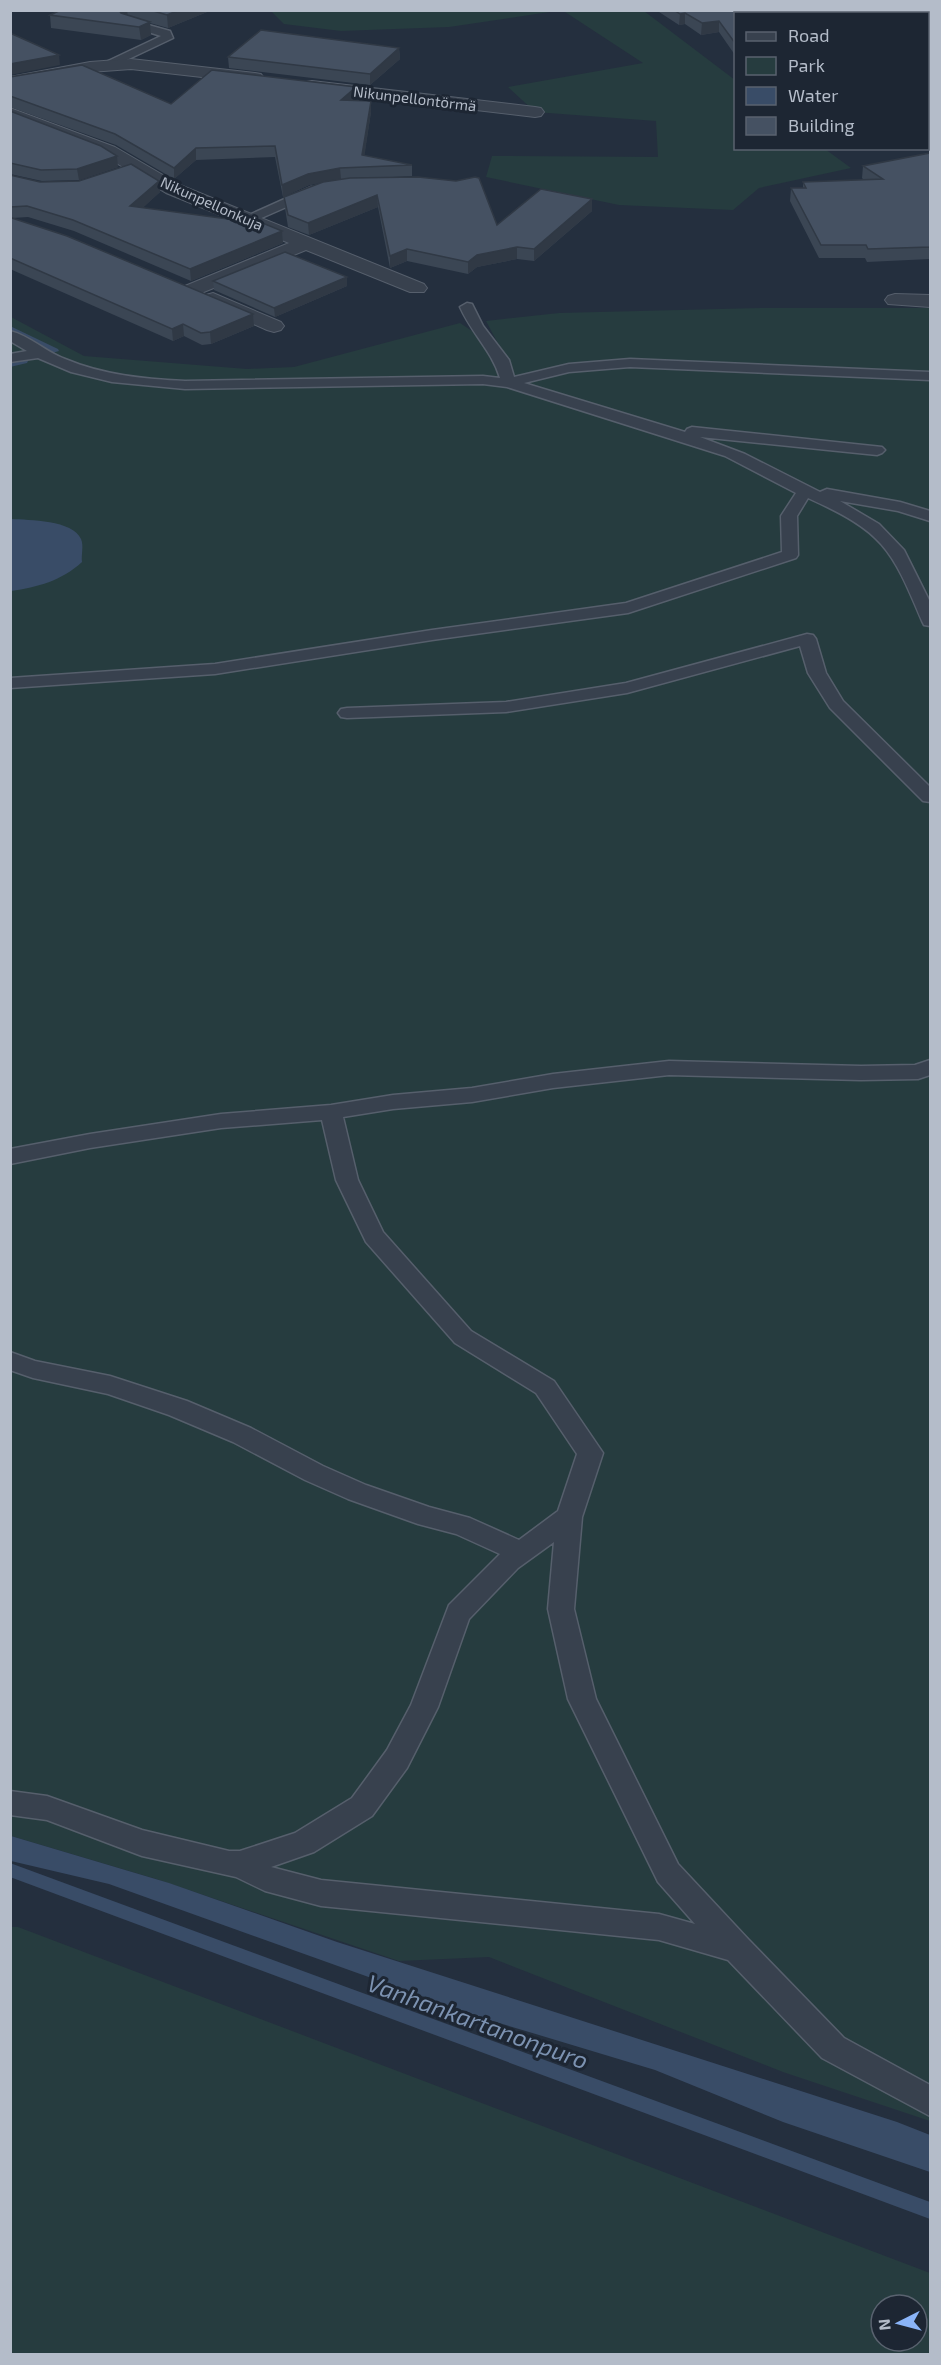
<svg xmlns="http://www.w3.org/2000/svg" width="941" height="2365" viewBox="0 0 941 2365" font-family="'Exo 2',sans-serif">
<rect width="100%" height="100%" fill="#242f3e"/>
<g fill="#263c3f" fill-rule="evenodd">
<polygon points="562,10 644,11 735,80 736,148 825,149 851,168 759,188 733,210 619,205 486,177 492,156 658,157 656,121 535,112 508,87 643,63"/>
<polygon points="271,11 556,11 449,27 341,31 284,24"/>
<polygon points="760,308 930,308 930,2121 783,2072 489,1957 399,1961 156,1879 11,1836 11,317 84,356 247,369 294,367 460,323 502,351 486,321 559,313"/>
<path d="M11 1927H18L930 2273V2354H11ZM881 2305H917V2341H881Z"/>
</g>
<g fill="#394c67">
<path d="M11 519C29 520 73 520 81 539 84 546 81 555 82 562 61 581 38 587 11 591Z"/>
<polygon points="11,1836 169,1883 337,1942 897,2122 930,2135 930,2172 783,2122 655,2070 486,2019 109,1884 11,1861"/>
</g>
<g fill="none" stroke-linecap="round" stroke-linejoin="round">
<g fill="#394c67" fill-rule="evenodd">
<polygon points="10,326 58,349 59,351 52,353 10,331"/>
<polygon points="24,359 28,361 27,363 10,367 10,362"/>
<polygon points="10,1863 930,2202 930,2219 10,1877"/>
</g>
<defs>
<g id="service">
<polygon points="127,19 170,31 173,38 114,66 106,66 106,62 161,36 123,24 121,22"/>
<polygon points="928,93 930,94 930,100 928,100"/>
<polygon points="311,187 316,188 317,191 316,194 252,222 242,222 240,219"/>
<path d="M467 303 472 304 483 326 509 360 514 377 569 364 630 359 930 372V380L630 367 569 372 524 383 685 432 687 429 692 427 882 447 885 450 882 453 877 455 700 437 745 454 820 492 827 489 900 502 930 511V521L898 511 840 501 879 524 904 550 930 602V626L924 625 922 621C891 547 883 532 808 498L797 516 798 555 796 558 628 613 432 640 215 674 10 688V678L215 664 432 630 626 603 782 552 781 516 796 493 725 456 507 387 483 384 185 389 112 382 71 372 38 358 10 362V354L27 351 10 341V331C30 336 46 352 65 359 103 375 144 379 185 381L483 376 500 378C492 351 472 334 460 307Z"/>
<polygon points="807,634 813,635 816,639 826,673 843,701 930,787 930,802 923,801 830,708 808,673 800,646 627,693 506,712 347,718 341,717 338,713 341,709 347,708 506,702 626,683"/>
<path d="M930 1060V1075L918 1079 861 1080 669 1075 553 1088 472 1102 393 1109 343 1117 358 1180 383 1232 471 1331 554 1381 603 1453 582 1517 574 1609 596 1699 678 1864 748 1939 844 2038 930 2085V2116L822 2058 728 1960 659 1940 321 1906 265 1891 236 1877 142 1856 47 1820 10 1815V1791L47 1796 142 1830 229 1851H240L295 1833 352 1798 387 1750 411 1705 449 1605 500 1554 456 1534 418 1524 348 1499 305 1480 233 1442 169 1415 108 1394 33 1378 10 1370V1352L35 1361 110 1376 187 1401 251 1428 323 1466 366 1485 429 1507 470 1518 519 1540 558 1511 577 1454 536 1393 455 1343 366 1242 336 1180 322 1120 221 1128 90 1148 10 1164V1149L90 1134 221 1114 331 1105 393 1095 472 1088 553 1074 669 1061 861 1066 915 1065ZM554 1542 548 1609 568 1699 658 1882 695 1924 659 1914 321 1880 271 1867 314 1852 372 1816 407 1768 438 1707 469 1619 518 1568Z"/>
</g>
<g id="minor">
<polygon points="131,59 255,73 261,74 264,78 261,82 255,83 131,69 90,72 10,87 10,77 90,62"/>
<polygon points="312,81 535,107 541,108 544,112 541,116 535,117 306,90 303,86 306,82"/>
<polygon points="10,108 115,147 180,185 424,284 427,288 424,292 410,292 306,250 199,294 185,294 182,290 185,286 289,243 166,193 103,155 10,119"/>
<polygon points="213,293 281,322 284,326 281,330 274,332 267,330 206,303 203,299 206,295"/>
<polygon points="895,294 930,295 930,307 888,304 885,300 888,296"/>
</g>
</defs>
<use href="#service" stroke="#565f6c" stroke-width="3"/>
<use href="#minor" stroke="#565f6c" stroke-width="2"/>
<use href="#service" fill="#38414e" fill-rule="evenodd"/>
<use href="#minor" fill="#38414e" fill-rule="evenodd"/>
</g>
<g fill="#3b4654">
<polygon points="61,10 207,10 207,12 168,28 150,23 151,35 141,40 51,28 50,15"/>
<polygon points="656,10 930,10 928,11 928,12 930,12 930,83 927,82 927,14 735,14 735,55 719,32 701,35 685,24 679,25"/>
<polygon points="399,48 400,59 370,85 229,68 228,57"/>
<polygon points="10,77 171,104 356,98 353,100 371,112 364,156 412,165 412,176 374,178 497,225 592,199 592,211 534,261 517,259 477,267 468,274 407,261 390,268 378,207 309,235 288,227 285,208 284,197 323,182 309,185 283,197 275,157 196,160 174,179 116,145 10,107"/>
<polygon points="10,111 118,167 79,180 42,181 10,174"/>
<polygon points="930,153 930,259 867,262 865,258 819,258 790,201 791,188 803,188 803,182 864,180 862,178 863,166"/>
<polygon points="10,175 40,182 160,192 142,208 282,231 283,243 191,281 74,231 28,217 12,218 253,314 254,326 211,344 202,345 184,336 173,341 10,269"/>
<polygon points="213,281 347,286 275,317 214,290"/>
</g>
<g fill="#303945">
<polygon points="118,10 127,10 128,17 119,22"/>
<polygon points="179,10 207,10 207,12 168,28 167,15"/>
<polygon points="685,13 685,24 679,25 680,14"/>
<polygon points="719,21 719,32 701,35 702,23"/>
<polygon points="150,22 151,35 141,40 139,27"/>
<polygon points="399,48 400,59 370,85 370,74"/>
<polygon points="59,55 60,65 10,75 10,64"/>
<polygon points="356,87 356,98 342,111 341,100"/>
<polygon points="371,101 371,112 363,166 362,155"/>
<polygon points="196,148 196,160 174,179 174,168"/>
<polygon points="117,156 118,167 79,180 77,169"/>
<polygon points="340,168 341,179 309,185 283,197 282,185 308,174"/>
<polygon points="159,181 160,192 132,218 130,206"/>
<polygon points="377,195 378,207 309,235 308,223"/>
<polygon points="592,199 592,211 534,261 534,249"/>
<polygon points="282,231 283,243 191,281 190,269"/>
<polygon points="517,247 517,259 477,267 468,274 468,262 477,255"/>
<polygon points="407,249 407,261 390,268 390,256"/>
<polygon points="347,277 347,286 275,317 274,308"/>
<polygon points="253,314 254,326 211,344 210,332"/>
<polygon points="183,324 184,336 173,341 172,329"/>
</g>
<g fill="#455162" stroke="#303945" stroke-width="1.5">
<polygon points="61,10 119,10 121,13 150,22 139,27 50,15"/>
<polygon points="150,10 179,10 167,15"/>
<polygon points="674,10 928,10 928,12 930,12 930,71 927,70 927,14 735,14 735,43 719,21 702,23 685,13 680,14"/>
<polygon points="261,30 399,48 370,74 228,57"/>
<polygon points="10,33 59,55 10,64"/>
<polygon points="82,65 171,104 212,70 356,87 341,100 371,101 362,155 412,165 340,168 308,174 282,185 275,146 196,148 174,168 115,134 10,96 10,77"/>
<polygon points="10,111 101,146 117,156 77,169 41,170 10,163"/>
<polygon points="930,153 930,247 868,249 866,245 821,245 791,188 806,188 803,182 883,179 863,166"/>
<polygon points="131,164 159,181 130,206 265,224 282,231 190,269 73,220 27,206 10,207 10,175 40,182 79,181"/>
<polygon points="418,177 456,181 475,177 479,178 497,225 541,189 592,199 534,249 517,247 477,255 468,262 407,249 390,256 377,195 308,223 288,215 284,197 323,182 350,178"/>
<polygon points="10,216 12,218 67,236 253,314 210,332 201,333 183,324 172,329 10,258"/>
<polygon points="285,252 347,277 274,308 213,281"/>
</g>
<g text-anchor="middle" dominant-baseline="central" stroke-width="6" stroke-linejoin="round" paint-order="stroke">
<g font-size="15" fill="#b4bcc9" stroke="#1d2633">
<text transform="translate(415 98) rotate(7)">Nikunpellontörmä</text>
<text transform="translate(212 203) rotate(24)">Nikunpellonkuja</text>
</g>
<g font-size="24" font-style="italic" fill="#7c92b1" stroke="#1d2633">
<text transform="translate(478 2021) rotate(20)">Vanhankartanonpuro</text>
</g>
</g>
<rect width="941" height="2365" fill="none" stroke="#b4bcc9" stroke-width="24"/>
<rect x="734" y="12" width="195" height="138" fill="#1d2633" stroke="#59626f" stroke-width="1.5"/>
<rect x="746" y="32" width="30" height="9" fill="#38414e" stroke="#59626f" stroke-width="1.5"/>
<text x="788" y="42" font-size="18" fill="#b4bcc9">Road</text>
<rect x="746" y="57" width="30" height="18" fill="#263c3f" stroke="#59626f" stroke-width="1.5"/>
<text x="788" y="72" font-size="18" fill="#b4bcc9">Park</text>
<rect x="746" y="87" width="30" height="18" fill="#394c67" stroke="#59626f" stroke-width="1.5"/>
<text x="788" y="102" font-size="18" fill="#b4bcc9">Water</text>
<rect x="746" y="117" width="30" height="18" fill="#455162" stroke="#59626f" stroke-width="1.5"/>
<text x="788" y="132" font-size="18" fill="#b4bcc9">Building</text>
<g transform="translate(899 2323) rotate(264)"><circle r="28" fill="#1d2633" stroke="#59626f" stroke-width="1.5"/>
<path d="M0-4.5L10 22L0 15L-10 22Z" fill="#8ab4f8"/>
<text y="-9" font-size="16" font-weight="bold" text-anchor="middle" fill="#b4bcc9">N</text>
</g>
</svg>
